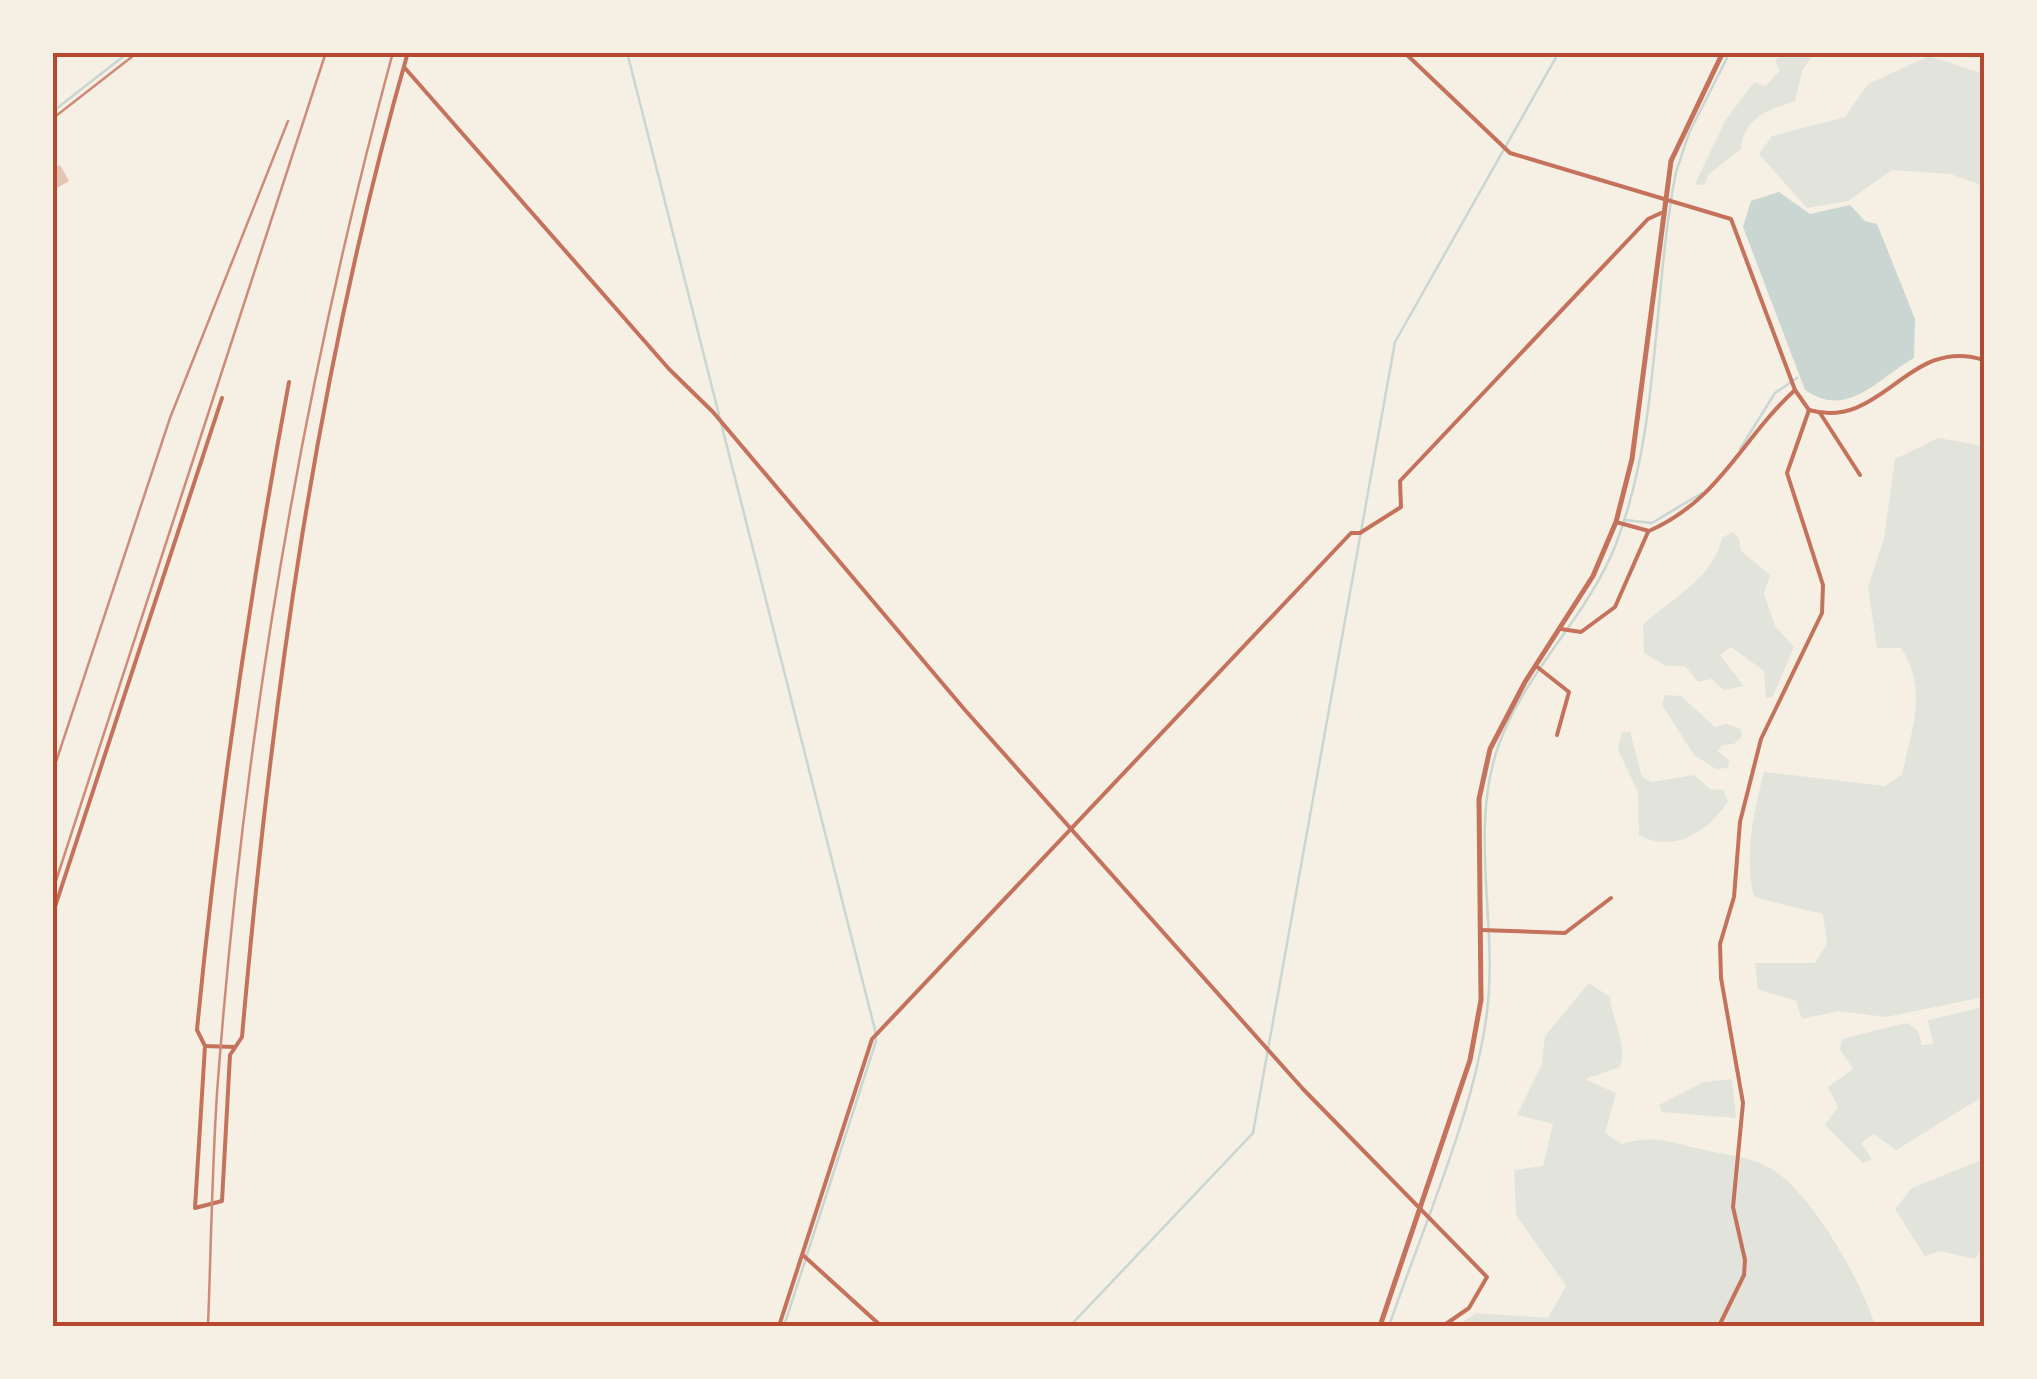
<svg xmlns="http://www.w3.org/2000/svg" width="2037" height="1379" viewBox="0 0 2037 1379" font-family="'Noto Sans',sans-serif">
<rect width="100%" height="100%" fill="#f6efe4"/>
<g fill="#e2e4dc">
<path d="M1782 53H1814L1802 71 1795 101C1766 111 1744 118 1741 149L1709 174 1704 185 1695 184 1725 121 1754 82 1766 86 1780 70 1775 61Z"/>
<polygon points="1929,56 1984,74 1984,186 1950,174 1892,170 1848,201 1807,208 1759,154 1772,136 1845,117 1868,84"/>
<path d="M1938 438 1979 445 1984 455V997L1886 1017 1838 1011 1802 1019 1796 1001 1758 989 1755 963H1815L1827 944 1823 914 1754 897C1744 854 1753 815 1764 772L1885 786 1902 774C1912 729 1928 689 1901 648H1877L1868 587 1884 538 1895 459Z"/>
<path d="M1732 532 1739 538 1741 551 1770 575 1764 594 1775 626 1794 647 1773 696 1766 699 1764 671 1731 647 1720 655 1744 686 1724 690 1711 679 1698 682 1685 666H1666L1644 653 1643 625C1671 598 1714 578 1722 538Z"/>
<polygon points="1665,695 1681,696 1715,727 1727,724 1741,729 1742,736 1734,744 1723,745 1717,751 1729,760 1728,768 1716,769 1694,755 1662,705"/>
<path d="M1622 732H1630L1642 777 1652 782 1694 775 1710 789 1723 790 1728 801C1709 832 1672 854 1639 835L1638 792 1618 750Z"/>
<path d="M1589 983 1610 997C1612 1020 1628 1045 1620 1067L1585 1079 1616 1093 1605 1133 1622 1144C1650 1135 1667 1141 1696 1148 1718 1154 1750 1156 1770 1168 1810 1190 1863 1283 1875 1326H1456L1477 1313 1548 1318 1566 1286 1516 1215 1514 1170 1543 1166 1553 1124 1517 1115 1542 1064 1545 1036Z"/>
<polygon points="1984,1007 1982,1097 1896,1150 1874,1134 1861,1143 1872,1159 1863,1163 1825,1125 1838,1107 1828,1087 1853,1069 1840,1049 1842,1039 1907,1023 1918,1031 1922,1045 1933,1044 1928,1020"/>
<polygon points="1732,1079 1736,1118 1662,1112 1659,1105 1703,1082"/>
<polygon points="1984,1159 1984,1244 1975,1259 1939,1251 1925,1256 1895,1209 1912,1188"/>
</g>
<path fill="#c9d6d2" d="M1779 192 1810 214 1850 205 1865 221 1877 224 1915 319 1914 358C1878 378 1848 420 1805 390L1743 227 1751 201Z"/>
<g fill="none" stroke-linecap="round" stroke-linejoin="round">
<g stroke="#c9d6d2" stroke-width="2.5">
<polyline points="627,52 875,1030 876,1041 784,1326"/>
<polyline points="52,112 129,52"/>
<polyline points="1740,449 1775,393 1797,378"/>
<polyline points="1625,520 1652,523 1702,493"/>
<polyline points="1070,1326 1253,1133 1395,342 1559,52"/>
<path d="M1389 1326C1422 1229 1479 1102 1488 1002 1496 920 1471 833 1496 753 1520 676 1587 619 1616 544 1661 426 1652 294 1676 172L1689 133 1730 52"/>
</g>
</g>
<polygon fill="#e6c5b7" points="60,165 69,181 52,191 52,169"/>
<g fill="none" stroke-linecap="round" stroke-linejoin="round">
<g stroke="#c5725c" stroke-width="4">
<path d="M1404 52 1510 153 1731 219 1795 390 1809 410C1883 431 1908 335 1984 360"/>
<polyline points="404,67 669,369 713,412 965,710 1303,1089 1487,1277 1469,1308 1443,1326"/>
<path d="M289 382C249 597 218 812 197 1030L205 1046 195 1208 222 1201 230 1055 242 1037C271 706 316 372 408 52"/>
<polyline points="1820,413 1860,475"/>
<path d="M1616 522 1649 531C1721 499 1741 439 1795 390"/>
<polyline points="1561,629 1581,632 1615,607 1648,532"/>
<polyline points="1536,666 1569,692 1557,735"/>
<polyline points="52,916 222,398"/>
<polyline points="1480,930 1565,933 1611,898"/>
<polyline points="205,1046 235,1047"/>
<polyline points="804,1256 881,1326"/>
<polyline points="779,1326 872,1039 1351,533 1360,533 1401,507 1400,481 1648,219 1661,213"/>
<polyline points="1719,1326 1744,1275 1745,1260 1733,1207 1743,1103 1721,978 1720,944 1734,897 1740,822 1761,739 1822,613 1823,585 1787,473 1809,410"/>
</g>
<polyline stroke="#c5725c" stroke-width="5" points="1380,1326 1470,1060 1481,1000 1479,799 1490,749 1525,682 1593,576 1616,522 1632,459 1671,161 1723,52"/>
<g stroke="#cf8b77" stroke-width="2.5">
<polyline points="52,119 138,52"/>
<polyline points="52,774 170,418 288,121"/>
<polyline points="52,893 326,52"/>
<path d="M208 1326C211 1249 212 1170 217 1093 243 742 301 391 393 52"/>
</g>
</g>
<rect width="2037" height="1379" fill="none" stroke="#f6efe4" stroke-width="110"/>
<rect x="55" y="55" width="1927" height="1269" fill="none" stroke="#b5482f" stroke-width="4"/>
</svg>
